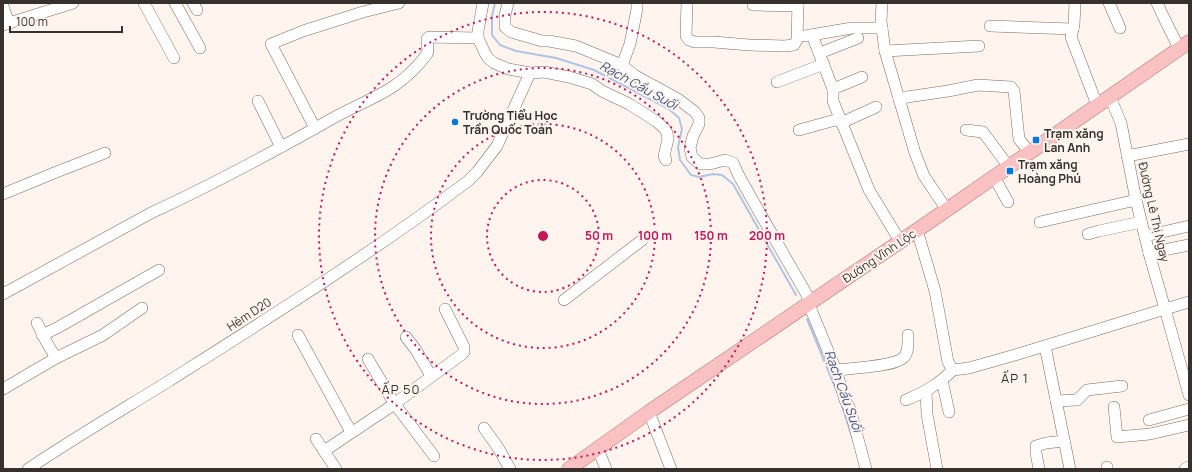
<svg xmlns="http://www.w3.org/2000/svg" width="1192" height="472" viewBox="0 0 1192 472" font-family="Manrope,sans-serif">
<rect width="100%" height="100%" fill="#fff4ee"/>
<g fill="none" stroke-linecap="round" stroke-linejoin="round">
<g stroke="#b0c4e4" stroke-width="2">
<polyline points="495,3 492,16 492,35 500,45 516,51 556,58 594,70 669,109 679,118 682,129 678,147 680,160 691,175 699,177 713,174 722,175 733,184 796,295"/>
<polyline points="807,319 837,392"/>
<polyline points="842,406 853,440"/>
</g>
<defs>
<g id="minor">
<polyline points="144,3 174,58"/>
<polyline points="175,3 200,48"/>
<polyline points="193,3 197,10"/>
<polyline points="483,3 478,31 478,38 485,53 488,58 494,63 508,69 530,73 544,72 569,77 592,84 602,91 629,104 656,121 665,129 667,133 668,139 664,156 666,160"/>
<polyline points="508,3 505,15 505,27 511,32 542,41 549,41 576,46 622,65 634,75 678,99 695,112 699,118 699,124 693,136 690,148 692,157 700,164 710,164 725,160 733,163 739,176 753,201 807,295 812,312 836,370 845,400 850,409 866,469"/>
<polyline points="687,3 686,36 689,40 695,42 714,42 749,45 784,46 794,45 797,40 798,3"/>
<polyline points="882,3 881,21 885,51 915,153 924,176 947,210"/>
<polyline points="1075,3 1074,25 1071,37 1097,105"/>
<polyline points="1109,3 1120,28"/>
<polyline points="1157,3 1165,20 1179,48"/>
<polyline points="753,5 798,6"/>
<polyline points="3,6 9,24"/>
<polyline points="3,25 73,3"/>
<polyline points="990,26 1073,29"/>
<polyline points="812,35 833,89 833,101 869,190 900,241"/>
<polyline points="805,36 852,28 882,28"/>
<polyline points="885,51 979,46"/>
<polyline points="820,53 858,38"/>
<polyline points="622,65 630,44 637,9 637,3"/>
<polyline points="777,82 824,64"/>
<polyline points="833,89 862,77"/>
<polyline points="1110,97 1121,123 1136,200 1149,253 1165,309 1189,302"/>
<polyline points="899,100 907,97 948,91 978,85 1011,87 1014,91 1019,139 1029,152"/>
<polyline points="258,101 281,147"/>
<polyline points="841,123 876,107"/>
<polyline points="315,128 271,44 303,31 363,12 399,3"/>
<polyline points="799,130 839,119"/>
<polyline points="966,130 983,132 1009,167"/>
<polyline points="1127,156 1189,144"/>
<polyline points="994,177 1008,202"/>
<polyline points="3,194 54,173 105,153"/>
<polyline points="1040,222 1136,200"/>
<polyline points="917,230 935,291 948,362 953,370 969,368 1015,355 1165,309 1189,395"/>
<polyline points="1088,234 1099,231 1141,222"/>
<polyline points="1145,236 1189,226"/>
<polyline points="1149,253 1189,245"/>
<path d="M3 294 151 213C214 184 275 151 335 117 355 106 376 98 394 86 407 77 418 66 427 54L428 51 427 39 429 37 478 38"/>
<polyline points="564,300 642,240"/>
<polyline points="37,323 47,343 56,358"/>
<polyline points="42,335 57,328 159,270"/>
<polyline points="298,335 351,432"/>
<polyline points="406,337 416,350 431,376"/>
<polyline points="1045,346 1070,469"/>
<polyline points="368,359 394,403 434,456"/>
<path d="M836 370C851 368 892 367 903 358 909 353 908 342 908 335"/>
<polyline points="942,380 949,412"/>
<polyline points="3,389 56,358 103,335 142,308"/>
<polyline points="926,391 927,414 937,469"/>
<path d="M906 400C927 391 937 385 953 370"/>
<polyline points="1056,401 1077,400 1087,390 1122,386"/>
<polyline points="1114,407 1117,437 1150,434 1189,425"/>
<polyline points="649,412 671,469"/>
<polyline points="1149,420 1189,409"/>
<polyline points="484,428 499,449 510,469"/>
<polyline points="316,439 336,469"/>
<polyline points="598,449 606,469"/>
<polyline points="324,451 390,407 461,355 464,352 464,347 445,309"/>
<polyline points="1107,467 1107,469"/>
<path d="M28 469C74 438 122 410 169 381 270 317 372 253 468 181L477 172 497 146 530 73"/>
<polyline points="1039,469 1036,453 1036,446 1046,443 1064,441"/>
<polyline points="1185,469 1189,467"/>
</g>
<polyline id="major" points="569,469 649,412 929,222 1189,42"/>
</defs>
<use href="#minor" stroke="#796d67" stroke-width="12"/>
<use href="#major" stroke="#b27373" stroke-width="15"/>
<use href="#minor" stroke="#fff" stroke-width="11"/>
<use href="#major" stroke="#f9c1c1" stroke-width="14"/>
</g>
<g fill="none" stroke="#c2185b" stroke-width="2" stroke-dasharray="2 4">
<circle cx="543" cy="236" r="56"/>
<circle cx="543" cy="236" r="112"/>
<circle cx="543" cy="236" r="168"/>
<circle cx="543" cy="236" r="224"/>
</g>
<g fill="#0178df" stroke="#fff4ee" stroke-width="1.5">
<circle cx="455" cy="122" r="4"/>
<rect x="1032" y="136" width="8" height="8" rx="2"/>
<rect x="1006" y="167" width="8" height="8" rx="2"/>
</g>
<g text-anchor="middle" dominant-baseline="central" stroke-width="4" stroke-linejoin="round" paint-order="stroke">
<g font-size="12" font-weight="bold" fill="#36312e" stroke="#fff4ee" text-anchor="start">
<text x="463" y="115">Trường Tiểu Học<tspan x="463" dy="14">Trần Quốc Toản</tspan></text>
<text x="1044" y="133">Trạm xăng<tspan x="1044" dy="14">Lan Anh</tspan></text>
<text x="1018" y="164">Trạm xăng<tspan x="1018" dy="14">Hoàng Phú</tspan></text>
</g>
<g font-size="12" fill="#36312e" stroke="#fff4ee">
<text transform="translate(1154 212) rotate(77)">Đường Lê Thị Ngay</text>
<text transform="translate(879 256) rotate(-34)">Đường Vĩnh Lộc</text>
<text transform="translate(249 314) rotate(-33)">Hẻm D20</text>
</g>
<g font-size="13" font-style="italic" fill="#3a5682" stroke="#fff4ee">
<text transform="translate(639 85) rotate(29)">Rạch Cầu Suối</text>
<text transform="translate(844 391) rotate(70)">Rạch Cầu Suối</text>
</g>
<g font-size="13" letter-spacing="1" fill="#36312e" stroke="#fff4ee">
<text x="1015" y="378">ẤP 1</text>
<text x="401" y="389">ẤP 50</text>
</g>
</g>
<circle cx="543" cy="236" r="6" fill="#c2185b" stroke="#fff4ee" stroke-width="2"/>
<g font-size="12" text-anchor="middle" font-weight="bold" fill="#c2185b" stroke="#fff4ee" stroke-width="4" stroke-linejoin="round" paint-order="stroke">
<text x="599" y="240">50 m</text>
<text x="655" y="240">100 m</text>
<text x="711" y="240">150 m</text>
<text x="767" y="240">200 m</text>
</g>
<rect width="1192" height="472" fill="none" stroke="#36312e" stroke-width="8"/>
<path d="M10 26v6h112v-6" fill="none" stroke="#36312e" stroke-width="2"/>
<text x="16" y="26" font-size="12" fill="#36312e" stroke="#fff4ee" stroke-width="3" paint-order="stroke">100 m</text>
</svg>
